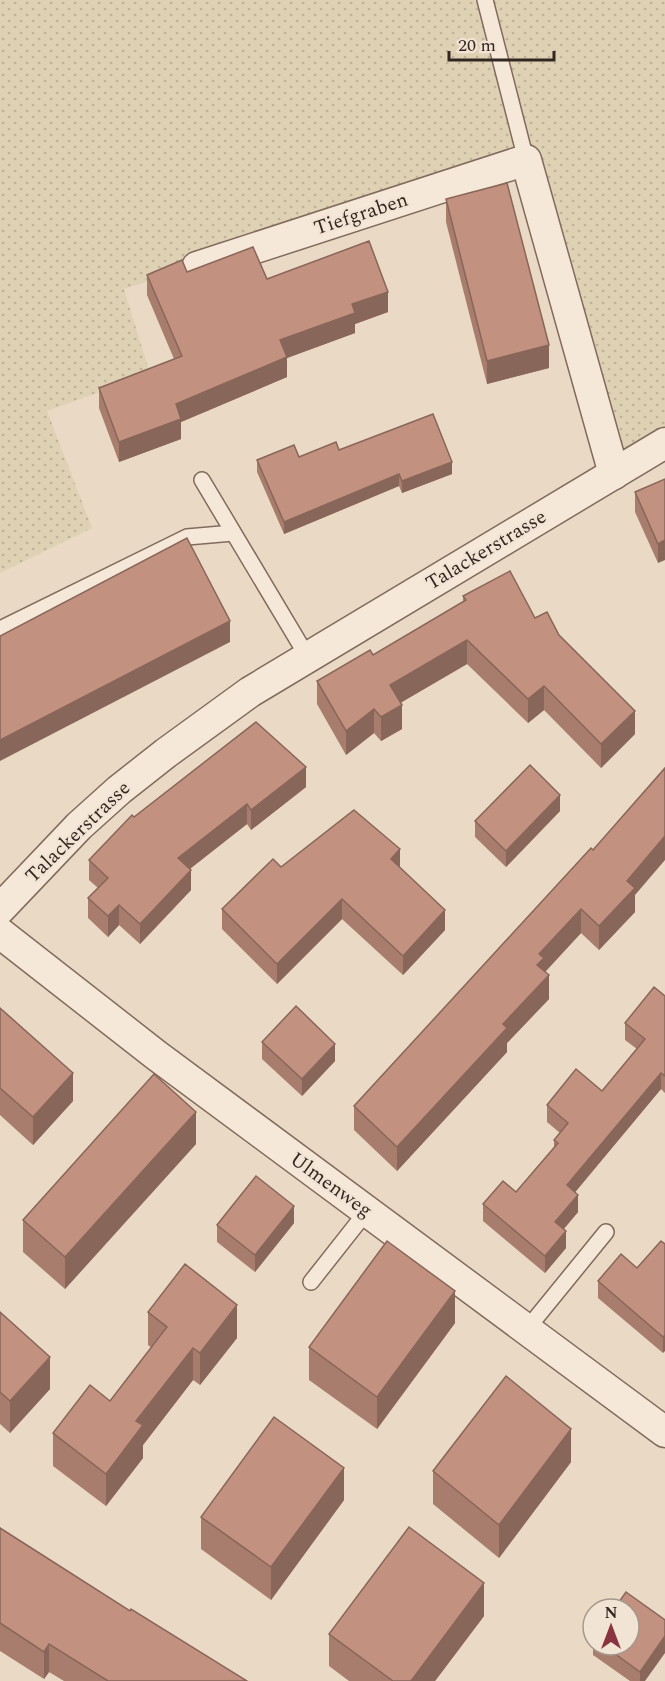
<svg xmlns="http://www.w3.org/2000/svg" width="665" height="1681" viewBox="0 0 665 1681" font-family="Spectral,serif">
<defs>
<pattern id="farmland-dots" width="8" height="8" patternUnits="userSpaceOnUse" patternTransform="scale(1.5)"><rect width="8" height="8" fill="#ded1b4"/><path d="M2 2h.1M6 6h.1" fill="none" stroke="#bfb39a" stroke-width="1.8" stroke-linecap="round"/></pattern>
</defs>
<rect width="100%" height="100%" fill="#e9d9c5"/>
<polygon fill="url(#farmland-dots)" points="0,0 665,0 665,443 614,474 526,161 124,289 150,374 47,411 92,528 0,573"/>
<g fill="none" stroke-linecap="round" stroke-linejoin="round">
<defs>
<g id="service">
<polyline points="485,0 526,160"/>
<polyline points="202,480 307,656"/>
<polyline points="0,629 187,537 233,533"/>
<polyline points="311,1282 367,1211"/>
<polyline points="527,1329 606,1232"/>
</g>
<g id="minor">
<polyline points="197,267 526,160 614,474"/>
<polyline points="0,909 79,826 119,790 166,753 250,692 665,443"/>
<polyline points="0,933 156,1055 665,1432"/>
</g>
</defs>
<use href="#service" stroke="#826b5d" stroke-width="18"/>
<use href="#minor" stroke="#826b5d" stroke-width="33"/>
<use href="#service" stroke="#f5e8d8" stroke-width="15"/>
<use href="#minor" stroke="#f5e8d8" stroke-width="30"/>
</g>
<g fill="#a87d6d">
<polygon points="446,199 549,368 487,384 446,222"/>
<polygon points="187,272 267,279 388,312 355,324 355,333 287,358 287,377 181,422 181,439 119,462 99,408 99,388 174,359 147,295 147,275"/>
<polygon points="339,450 452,474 402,493 399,486 284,534 257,472 257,460 299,457"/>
<polygon points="665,479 658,563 635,512 635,492"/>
<polygon points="463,596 535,618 559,635 635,734 601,768 544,710 528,723 467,664 400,703 402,729 381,741 374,733 346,755 317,704 317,681 373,655 463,602"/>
<polygon points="306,787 251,830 247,824 190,869 191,890 140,944 119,925 108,937 88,918 88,898 98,888 89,880 89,860 134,817"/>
<polygon points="560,811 506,867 475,837 475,821"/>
<polygon points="591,848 635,895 635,912 599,950 581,933 545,972 549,999 507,1043 507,1052 397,1171 354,1130 354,1106"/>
<polygon points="281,867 400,867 445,930 403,975 342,919 277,984 222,929 222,909"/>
<polygon points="665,996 665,1093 661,1089 575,1192 578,1212 564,1229 566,1248 545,1273 483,1221 483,1204 516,1192 554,1148 554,1140 560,1133 547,1122 547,1105 602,1091 637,1049 625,1040 625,1023"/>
<polygon points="0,1008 73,1101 33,1145 0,1115"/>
<polygon points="262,1042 335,1061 302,1096 262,1059"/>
<polygon points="196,1144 65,1289 23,1252 23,1220"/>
<polygon points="294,1223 255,1272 217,1242 217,1225"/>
<polygon points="665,1244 663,1353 598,1298 598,1281 637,1268"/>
<polygon points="0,1312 50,1389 10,1433 0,1424"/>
<polygon points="148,1312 237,1338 200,1385 193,1380 143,1445 143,1458 106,1506 53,1466 53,1433 110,1401 152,1348 148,1345"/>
<polygon points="455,1323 377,1429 309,1380 309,1347"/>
<polygon points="571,1462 499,1558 433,1504 433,1471"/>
<polygon points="344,1500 271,1600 201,1549 201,1517"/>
<polygon points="0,1528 130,1611 247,1681 64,1681 49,1672 44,1679 0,1651"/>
<polygon points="484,1616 435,1681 349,1681 329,1666 329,1634"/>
<polygon points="593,1645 629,1645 645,1681 630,1681 593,1655"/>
</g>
<g fill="#886659">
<polygon points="388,292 388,312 355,324 355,333 287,358 287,377 181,422 181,439 119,462 119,442 176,404 280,340 352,304"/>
<polygon points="549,345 549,368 487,384 487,361"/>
<polygon points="452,462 452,474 402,493 402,481"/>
<polygon points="399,474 399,486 284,534 284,522"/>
<polygon points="665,540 665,560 658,563 658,544"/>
<polygon points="230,621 230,642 0,761 0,740"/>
<polygon points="467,640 467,664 390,709 390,685"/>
<polygon points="544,686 544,710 528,723 528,699"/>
<polygon points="402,705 402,729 381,741 381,717"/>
<polygon points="374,709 374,733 346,755 346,731"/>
<polygon points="635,711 635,734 601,768 601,744"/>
<polygon points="306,767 306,787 251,830 251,810"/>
<polygon points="560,795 560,811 506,867 506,851"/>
<polygon points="247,804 247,824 178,878 178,858"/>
<polygon points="665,836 665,860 635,895 635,912 599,950 599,926 627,881"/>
<polygon points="400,849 400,869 391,859"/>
<polygon points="191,870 191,890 140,944 140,924"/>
<polygon points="342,899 342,919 277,984 277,964"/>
<polygon points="119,905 119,925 108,937 108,916"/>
<polygon points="581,909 581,933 544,973 549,975 549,999 507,1043 507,1052 397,1171 397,1147 503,1024 537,965 539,954"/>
<polygon points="445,910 445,930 403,975 403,956"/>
<polygon points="335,1044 335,1061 302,1096 302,1079"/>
<polygon points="73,1073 73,1101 33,1145 33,1117"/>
<polygon points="661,1073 661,1089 567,1202 567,1185"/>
<polygon points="196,1112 196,1144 65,1289 65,1257"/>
<polygon points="578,1195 578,1212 555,1239 555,1222"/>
<polygon points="294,1206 294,1223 255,1272 255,1255"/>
<polygon points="566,1231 566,1248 545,1273 545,1256"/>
<polygon points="455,1291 455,1323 377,1429 377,1397"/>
<polygon points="237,1305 237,1338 200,1385 200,1353"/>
<polygon points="665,1335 665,1351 663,1353 663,1337"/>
<polygon points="193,1348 193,1380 143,1445 143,1458 106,1506 106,1474 136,1421"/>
<polygon points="50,1357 50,1389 10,1433 10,1401"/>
<polygon points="571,1429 571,1462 499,1558 499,1525"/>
<polygon points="344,1468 344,1500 271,1600 271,1567"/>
<polygon points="484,1583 484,1616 435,1681 411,1681"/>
<polygon points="665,1636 665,1653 645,1681 640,1681 640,1672"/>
<polygon points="49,1644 49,1672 44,1679 44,1652"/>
</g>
<g fill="#c3917f" stroke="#886659" stroke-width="1.5">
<polygon points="507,183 549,345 487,361 446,199"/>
<polygon points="369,241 388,292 352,304 355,313 280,340 287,357 176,404 181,419 119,442 99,388 182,356 147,275 182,260 187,272 253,247 267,279"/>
<polygon points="433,414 452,462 402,481 399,474 284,522 257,460 294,445 299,457 336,442 339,450"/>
<polygon points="665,479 665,540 658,544 635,492"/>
<polygon points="187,538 230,621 0,740 0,636"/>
<polygon points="510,571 535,618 547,612 559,635 635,711 601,744 544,686 528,699 467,640 390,685 402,705 381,717 374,709 346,731 317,681 370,650 373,655 466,600 463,596"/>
<polygon points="256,722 306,767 251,810 247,804 178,858 191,870 140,924 119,905 108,916 88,898 108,878 89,860 132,815 134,817"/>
<polygon points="530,765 560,795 506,851 475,821"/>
<polygon points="665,768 665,836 627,881 635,888 599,926 581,909 539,954 544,958 537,965 549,975 503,1024 507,1028 397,1147 354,1106 591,848 593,850"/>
<polygon points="354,810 400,849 391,859 445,910 403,956 342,899 277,964 222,909 273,859 281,867"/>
<polygon points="654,987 665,996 665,1076 661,1073 567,1185 578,1195 555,1222 566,1231 545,1256 483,1204 503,1181 516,1192 558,1143 554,1140 568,1123 547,1105 576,1069 602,1091 645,1039 625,1023"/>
<polygon points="296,1006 335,1044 302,1079 262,1042"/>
<polygon points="0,1008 73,1073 33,1117 0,1088"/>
<polygon points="154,1074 196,1112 65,1257 23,1220"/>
<polygon points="256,1176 294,1206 255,1255 217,1225"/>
<polygon points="387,1241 455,1291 377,1397 309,1347"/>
<polygon points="661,1241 665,1244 665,1335 663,1337 598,1281 621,1254 637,1268"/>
<polygon points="185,1264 237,1305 200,1353 193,1348 136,1421 143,1425 106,1474 53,1433 90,1385 110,1401 140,1362 167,1327 148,1312"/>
<polygon points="0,1312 50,1357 10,1401 0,1392"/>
<polygon points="506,1376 571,1429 499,1525 433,1471"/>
<polygon points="274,1417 344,1468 271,1567 201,1517"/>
<polygon points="409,1527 484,1583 411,1681 393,1681 329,1634"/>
<polygon points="0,1528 130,1611 131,1609 247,1681 108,1681 49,1644 44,1652 0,1623"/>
<polygon points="626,1592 665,1620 665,1636 640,1672 603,1645 629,1645 629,1609 614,1609"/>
</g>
<g text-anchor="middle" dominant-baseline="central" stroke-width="4.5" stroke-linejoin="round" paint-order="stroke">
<g font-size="20" fill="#342620" stroke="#f1e4d4">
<text transform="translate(361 214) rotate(-18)">Tiefgraben</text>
<text transform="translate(486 550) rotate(-31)">Talackerstrasse</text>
<text transform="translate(78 832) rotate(-44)">Talackerstrasse</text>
<text transform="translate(331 1185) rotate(36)">Ulmenweg</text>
</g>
</g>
<g transform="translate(611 1627)"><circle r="28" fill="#f1e4d4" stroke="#a5988c" stroke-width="1.5"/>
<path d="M0-4.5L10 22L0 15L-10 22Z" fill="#8a3442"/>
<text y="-9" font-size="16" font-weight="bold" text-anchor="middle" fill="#342620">N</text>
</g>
<path d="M449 51v9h105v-9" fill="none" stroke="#342620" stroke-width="3"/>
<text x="458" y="51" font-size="18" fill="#342620" stroke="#f1e4d4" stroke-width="4.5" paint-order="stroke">20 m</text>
</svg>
